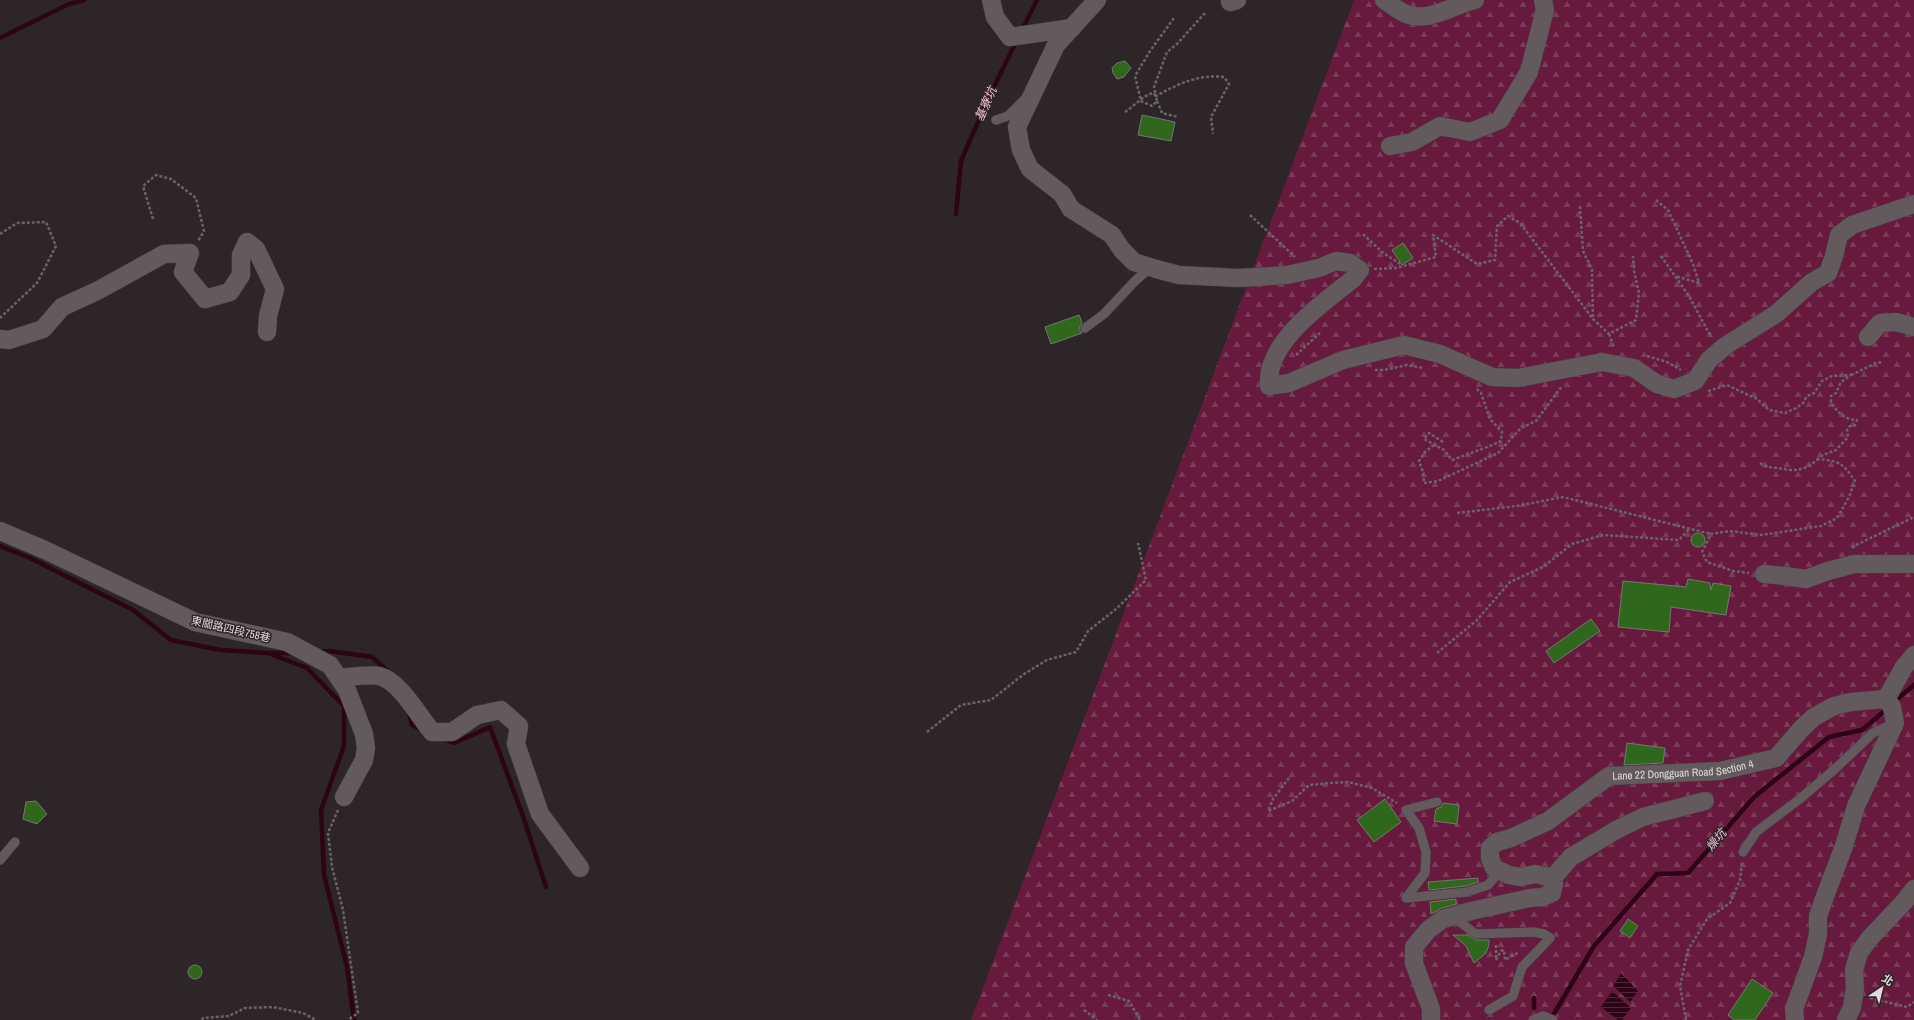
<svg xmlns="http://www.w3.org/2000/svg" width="1914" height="1020" viewBox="0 0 1914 1020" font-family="'Archivo Narrow','Noto Sans TC',sans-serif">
<defs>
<pattern id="forest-firs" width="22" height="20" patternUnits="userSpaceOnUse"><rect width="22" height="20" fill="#671a3d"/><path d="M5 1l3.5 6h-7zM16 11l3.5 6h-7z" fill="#7c3b59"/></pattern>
<pattern id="water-rules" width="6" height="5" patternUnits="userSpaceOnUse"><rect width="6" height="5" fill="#2d0316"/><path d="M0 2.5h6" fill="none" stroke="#4b2737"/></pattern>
</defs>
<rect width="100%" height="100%" fill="#2d2528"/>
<polygon fill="url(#forest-firs)" points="1354,0 1914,0 1914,1020 971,1020"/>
<g fill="url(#water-rules)">
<polygon points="1621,973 1638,991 1630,1002 1613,986"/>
<polygon points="1612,991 1631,1008 1622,1020 1618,1020 1601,1007"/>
</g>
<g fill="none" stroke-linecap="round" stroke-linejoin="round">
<g stroke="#2d0316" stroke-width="4.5">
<polyline points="1022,30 1037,0"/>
<polyline points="0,38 69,4 84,0"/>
<polyline points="956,214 961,161 989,97 1017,40"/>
<polyline points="0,546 30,558 133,610 171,640 220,650 268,653 307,668 344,706 344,746 321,810 324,875 347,967 354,1020"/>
<polyline points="318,652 330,651 372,657 389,672"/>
<polyline points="270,653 293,653"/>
<polyline points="1894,702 1914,685"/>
<polyline points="409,713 412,725 423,730"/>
<polyline points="445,739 454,743 490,727 523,816 546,887"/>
<polyline points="1534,998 1534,1008"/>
<polyline points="1551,1019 1594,946 1657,874 1688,873 1754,797 1829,737 1862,730 1887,709"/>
</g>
</g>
<g fill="#2f671d" stroke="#737872">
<polygon points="1125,61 1131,68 1124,77 1117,79 1113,73 1112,68 1117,63"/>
<polygon points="1142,115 1175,122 1171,141 1138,135"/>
<polygon points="1403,243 1413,258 1402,265 1392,250"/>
<polygon points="1079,315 1082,322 1079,329 1082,333 1051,344 1045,327"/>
<circle cx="1698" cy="540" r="7"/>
<polygon points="1688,579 1710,583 1711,590 1713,583 1731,586 1726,615 1671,607 1669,632 1618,627 1623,581 1686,587"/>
<polygon points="1591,619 1600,631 1554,663 1546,651"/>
<polygon points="1627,743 1665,748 1663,763 1624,765"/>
<polygon points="1385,799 1401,822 1374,842 1357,820"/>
<polygon points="36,801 47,814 37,824 23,819 26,802"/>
<polygon points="1443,803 1459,805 1457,824 1434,821 1436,809 1441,807"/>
<polygon points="1478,878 1478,882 1466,886 1429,890 1428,882"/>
<polygon points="1456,899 1456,904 1440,909 1431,914 1430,902"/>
<polygon points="1628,919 1638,926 1630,938 1620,931"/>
<polygon points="1453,935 1468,935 1476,940 1489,940 1489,945 1486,953 1474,963 1466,946"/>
<circle cx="195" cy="972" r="7"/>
<polygon points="1752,979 1773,993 1755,1020 1735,1020 1728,1015"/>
</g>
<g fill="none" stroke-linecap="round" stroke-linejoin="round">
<defs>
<g id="service">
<polyline points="996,120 1008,116 1025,99"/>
<polyline points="1085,328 1104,314 1135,281 1151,267"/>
<polyline points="1437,802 1406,810 1419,828 1426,852 1425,873 1406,898 1467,892 1488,885 1500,871"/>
<polyline points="1743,852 1756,832 1801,798 1836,768 1873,733 1892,724"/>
<polyline points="0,860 15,842"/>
<polyline points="1453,917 1476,934 1533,932 1544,934 1550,938 1522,967 1513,996 1489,1010"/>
<polyline points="1533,1020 1543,1016 1553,1020"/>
</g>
<g id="minor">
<polyline points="991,0 995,17 1010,37 1072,28"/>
<path d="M1097 0 1056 45 1017 127 1021 150 1030 169 1062 194 1071 209 1112 235 1122 250 1134 262 1156 269 1179 275 1238 278 1287 275 1319 268 1336 261 1350 263 1360 270 1353 279C1323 303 1265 342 1269 386L1289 383 1343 360 1404 345 1440 354 1492 377 1518 378 1602 362 1634 368 1657 384 1674 389 1695 381 1709 360 1725 346 1776 314 1812 282 1828 273 1834 256 1839 235 1852 225 1914 204"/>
<polyline points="1230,0 1230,2 1237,0"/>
<path d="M1384 0C1391 4 1398 11 1406 14 1430 23 1452 5 1475 0"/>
<polyline points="1390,146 1412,142 1440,126 1470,132 1500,120 1529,72 1545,10 1543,0"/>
<polyline points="1868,337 1880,323 1896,322 1914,327"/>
<polyline points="0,339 9,340 43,329 62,307 97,291 164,254 190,253 183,272 205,299 230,292 241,275 241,255 247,242 256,249 275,289 268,316 267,332"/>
<polyline points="0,531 45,550 195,622 287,642 330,665 347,690 364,734 366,748 364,760 344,797"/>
<polyline points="1764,574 1785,576 1806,579 1828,571 1854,564 1914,564"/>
<path d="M339 678C348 677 372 674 379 676 400 681 418 715 432 732H452L477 715 501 710 519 726 516 744 540 814 580 868"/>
<polyline points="1886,699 1904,667 1914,655"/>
<polyline points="1551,880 1571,857 1618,829 1643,817 1705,801"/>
<path id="s1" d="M1431 1020V1009L1414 963V947L1428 930 1443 919 1471 911 1530 898 1543 897 1552 893 1554 884 1550 877 1535 874 1521 877 1509 875 1494 868 1490 858V848L1497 842 1511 838 1548 821 1609 776 1720 771 1776 758 1802 728 1814 717 1834 706 1851 702 1886 699"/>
<polyline points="1795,1020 1794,1009 1813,957 1818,934 1818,916 1824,899 1844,846 1856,806 1895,723 1892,707 1886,699"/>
<polyline points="1846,1020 1852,1007 1855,988 1854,970 1859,953 1869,939 1904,902 1914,889"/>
</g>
</defs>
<use href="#service" stroke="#464042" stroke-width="10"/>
<use href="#minor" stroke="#464042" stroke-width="19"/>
<g stroke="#6b6467" stroke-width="2.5" stroke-dasharray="3 2" stroke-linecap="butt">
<path d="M1205 13 1177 44 1167 52 1154 87 1156 96C1178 84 1198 74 1224 77L1229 84 1211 117 1213 134"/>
<polyline points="1157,101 1162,113 1178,117"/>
<path d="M1125 112C1134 106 1144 95 1153 93L1156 96 1157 101 1152 106 1141 101 1135 76 1150 51 1174 18"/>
<polyline points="1656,200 1668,210 1693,264 1699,283 1675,276"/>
<polyline points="1580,206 1583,251 1592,270 1593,319"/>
<polyline points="1250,215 1295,257"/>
<polyline points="153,219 143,186 156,175 171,179 196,198 204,231 198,241"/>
<polyline points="0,234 17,223 46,222 56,246 37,283 0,318"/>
<polyline points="1363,234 1382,252 1402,265"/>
<polyline points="1661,256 1689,296 1711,337"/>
<polyline points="1374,269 1396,268 1436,257 1433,235 1477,264 1495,260 1497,226 1508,216 1520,223 1593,319 1609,334 1636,320 1639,293 1634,271 1633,256"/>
<polyline points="1609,334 1614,347"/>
<polyline points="1296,355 1320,333"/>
<polyline points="1647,356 1667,362 1681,370"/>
<polyline points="1375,370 1384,370 1407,365 1423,368"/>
<polyline points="1851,375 1876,363 1883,362"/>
<path d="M1708 391 1727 385 1757 399 1769 410 1785 413 1796 408 1803 403 1807 396 1814 393 1822 381 1832 376 1851 375 1841 382 1836 393 1831 396V402C1837 412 1845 420 1857 420L1855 425 1850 426 1847 430 1848 437 1836 450 1823 455 1818 459C1839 461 1843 463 1855 481L1849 497 1837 518 1821 526 1762 535 1729 531 1711 534 1702 552 1707 562 1733 571 1749 573"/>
<polyline points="1443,442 1429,433 1424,439 1444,450 1452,460 1490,446 1501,441 1502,432 1490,419 1481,393 1477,389"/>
<polyline points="1434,445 1425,452 1419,461 1423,472 1424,483 1438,481 1498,453 1521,428 1536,421 1562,386"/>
<path d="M1760 463C1767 468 1770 467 1777 468 1795 471 1803 472 1818 459"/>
<polyline points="1457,513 1517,506 1563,497 1711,534"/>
<polyline points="1852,548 1856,545 1914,517"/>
<polyline points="1437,653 1476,621 1510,582 1543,567 1572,544 1603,535 1679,540 1689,529"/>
<polyline points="927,732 961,705 991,700 1024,674 1047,660 1076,652 1088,631 1116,609 1146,580 1138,543"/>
<polyline points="1289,778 1273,799 1268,811 1292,801 1309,785 1331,783 1348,782 1372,788 1397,803"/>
<polyline points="338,810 328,833 332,867 343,910 358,1013 348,1020"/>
<polyline points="1496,945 1496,960 1501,951 1504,950 1505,960 1519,952"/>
<polyline points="1108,995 1129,1001 1140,1020"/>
<polyline points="1870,998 1907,1007 1914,1002"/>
<polyline points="1084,1010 1097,1020"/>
<polyline points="202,1020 203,1018 229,1016 245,1008 273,1007 303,1013 316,1020"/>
<polyline points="1686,1020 1680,986 1688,950 1707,919 1730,903 1740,880 1742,862"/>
</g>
<use href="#service" stroke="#635a5d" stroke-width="9"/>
<use href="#minor" stroke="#635a5d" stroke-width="18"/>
</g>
<g text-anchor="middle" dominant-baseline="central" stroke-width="3" stroke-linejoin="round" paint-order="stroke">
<g font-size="11" fill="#e0dbdd" stroke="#2d2528">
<text transform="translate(231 629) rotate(13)">東關路四段758巷</text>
<text stroke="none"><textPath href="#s1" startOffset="540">Lane 22 Dongguan Road Section 4</textPath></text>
</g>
<g font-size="12" font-style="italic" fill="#f2c0d0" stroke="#2d2528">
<text transform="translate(986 104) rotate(-66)">基寮坑</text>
<text transform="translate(1716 840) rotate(-49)">燥坑</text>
</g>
</g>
<g transform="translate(1882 988) rotate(35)" stroke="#2d2528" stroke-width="3" paint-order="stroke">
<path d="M0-3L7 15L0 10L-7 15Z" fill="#e0dbdd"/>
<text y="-6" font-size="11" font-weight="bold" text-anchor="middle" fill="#e0dbdd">北</text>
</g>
</svg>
